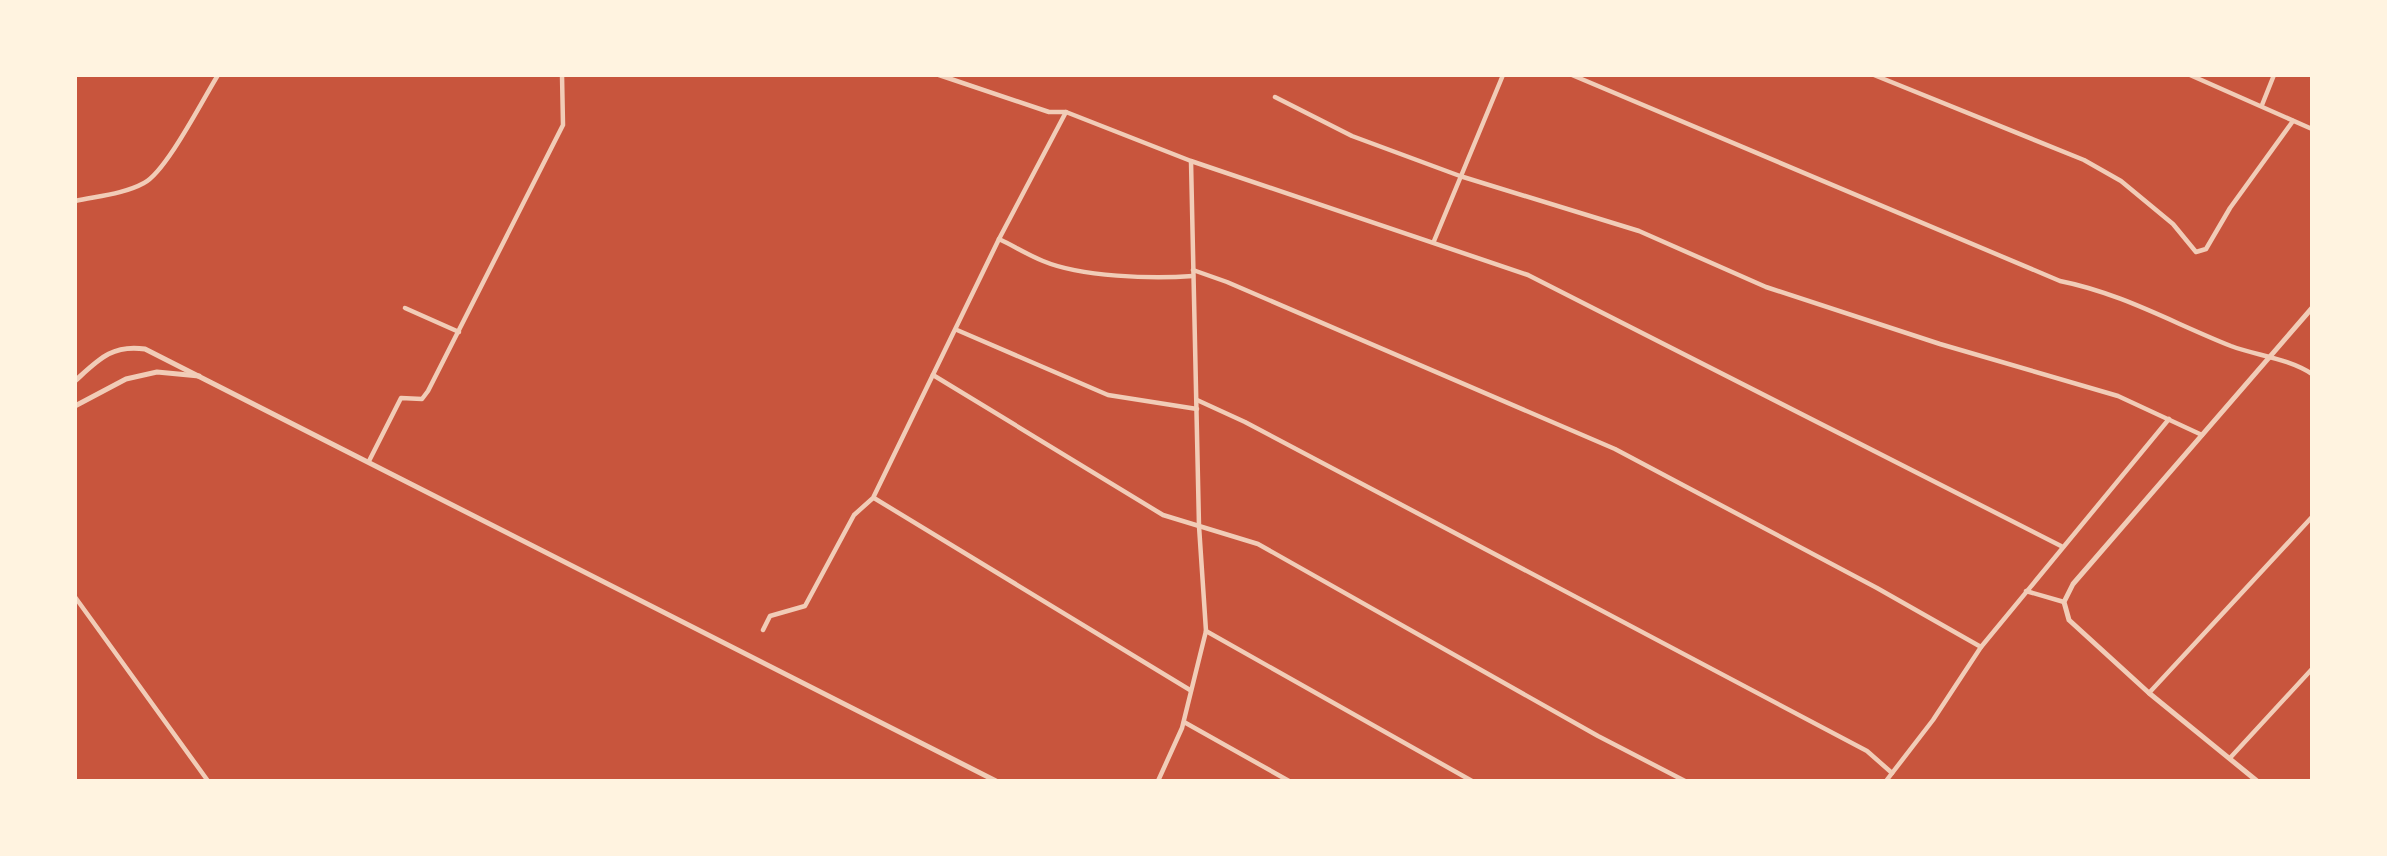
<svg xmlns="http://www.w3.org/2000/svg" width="2387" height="856" viewBox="0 0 2387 856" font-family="Inter,sans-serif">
<rect width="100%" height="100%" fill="#c8553d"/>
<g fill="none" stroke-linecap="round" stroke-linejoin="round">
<g stroke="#f1ccb7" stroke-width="4.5">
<polyline points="939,75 1049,112 1066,112 1191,161 1528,275 2061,546"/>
<path d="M1572 75 2060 281C2121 293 2173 323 2231 346 2258 356 2287 358 2312 374"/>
<polyline points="1874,75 2084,160 2121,181 2173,224 2196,252 2206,249 2230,208 2293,121"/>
<polyline points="2190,75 2312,129"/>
<polyline points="1275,97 1352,136 1460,176 1639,231 1766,287 1940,344 2118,396 2202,435"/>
<polyline points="2262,105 2274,75"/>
<path d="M75 201C98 196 124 194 144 183 166 172 203 99 218 75"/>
<path d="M999 239C1014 246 1028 255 1043 261 1081 277 1152 279 1193 276"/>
<polyline points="1434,241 1503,75"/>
<polyline points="1193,270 1227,282 1615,449 1877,588 1981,647"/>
<polyline points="405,308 459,332"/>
<polyline points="957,330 1108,395 1197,409"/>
<polyline points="933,375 1163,515 1258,544 1598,736 1685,781"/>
<polyline points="1197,400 1245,422 1867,751 1892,773"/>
<polyline points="369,461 401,398 422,399 428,391 563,125 562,75"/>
<polyline points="874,498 1190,690"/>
<polyline points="2026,591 2064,602"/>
<polyline points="75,597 208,781"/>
<polyline points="763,630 770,616 805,606 854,515 873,498 999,239 1066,112"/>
<polyline points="1206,631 1472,781"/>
<polyline points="2149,693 2312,517"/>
<polyline points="1184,722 1289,781"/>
<polyline points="2230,758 2312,669"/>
<polyline points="1158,781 1182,728 1206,631 1199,526 1191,161"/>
<polyline points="1886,781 1933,720 1981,647 2169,419"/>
</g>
<g stroke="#f1ccb7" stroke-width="5">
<path d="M75 381C98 360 112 344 145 349L996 781"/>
<polyline points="75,406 126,379 157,372 199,376"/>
<polyline points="2257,781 2149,693 2069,620 2064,602 2073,584 2312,308"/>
</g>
</g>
<rect width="2387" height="856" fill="none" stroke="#fff3e0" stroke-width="154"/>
</svg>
